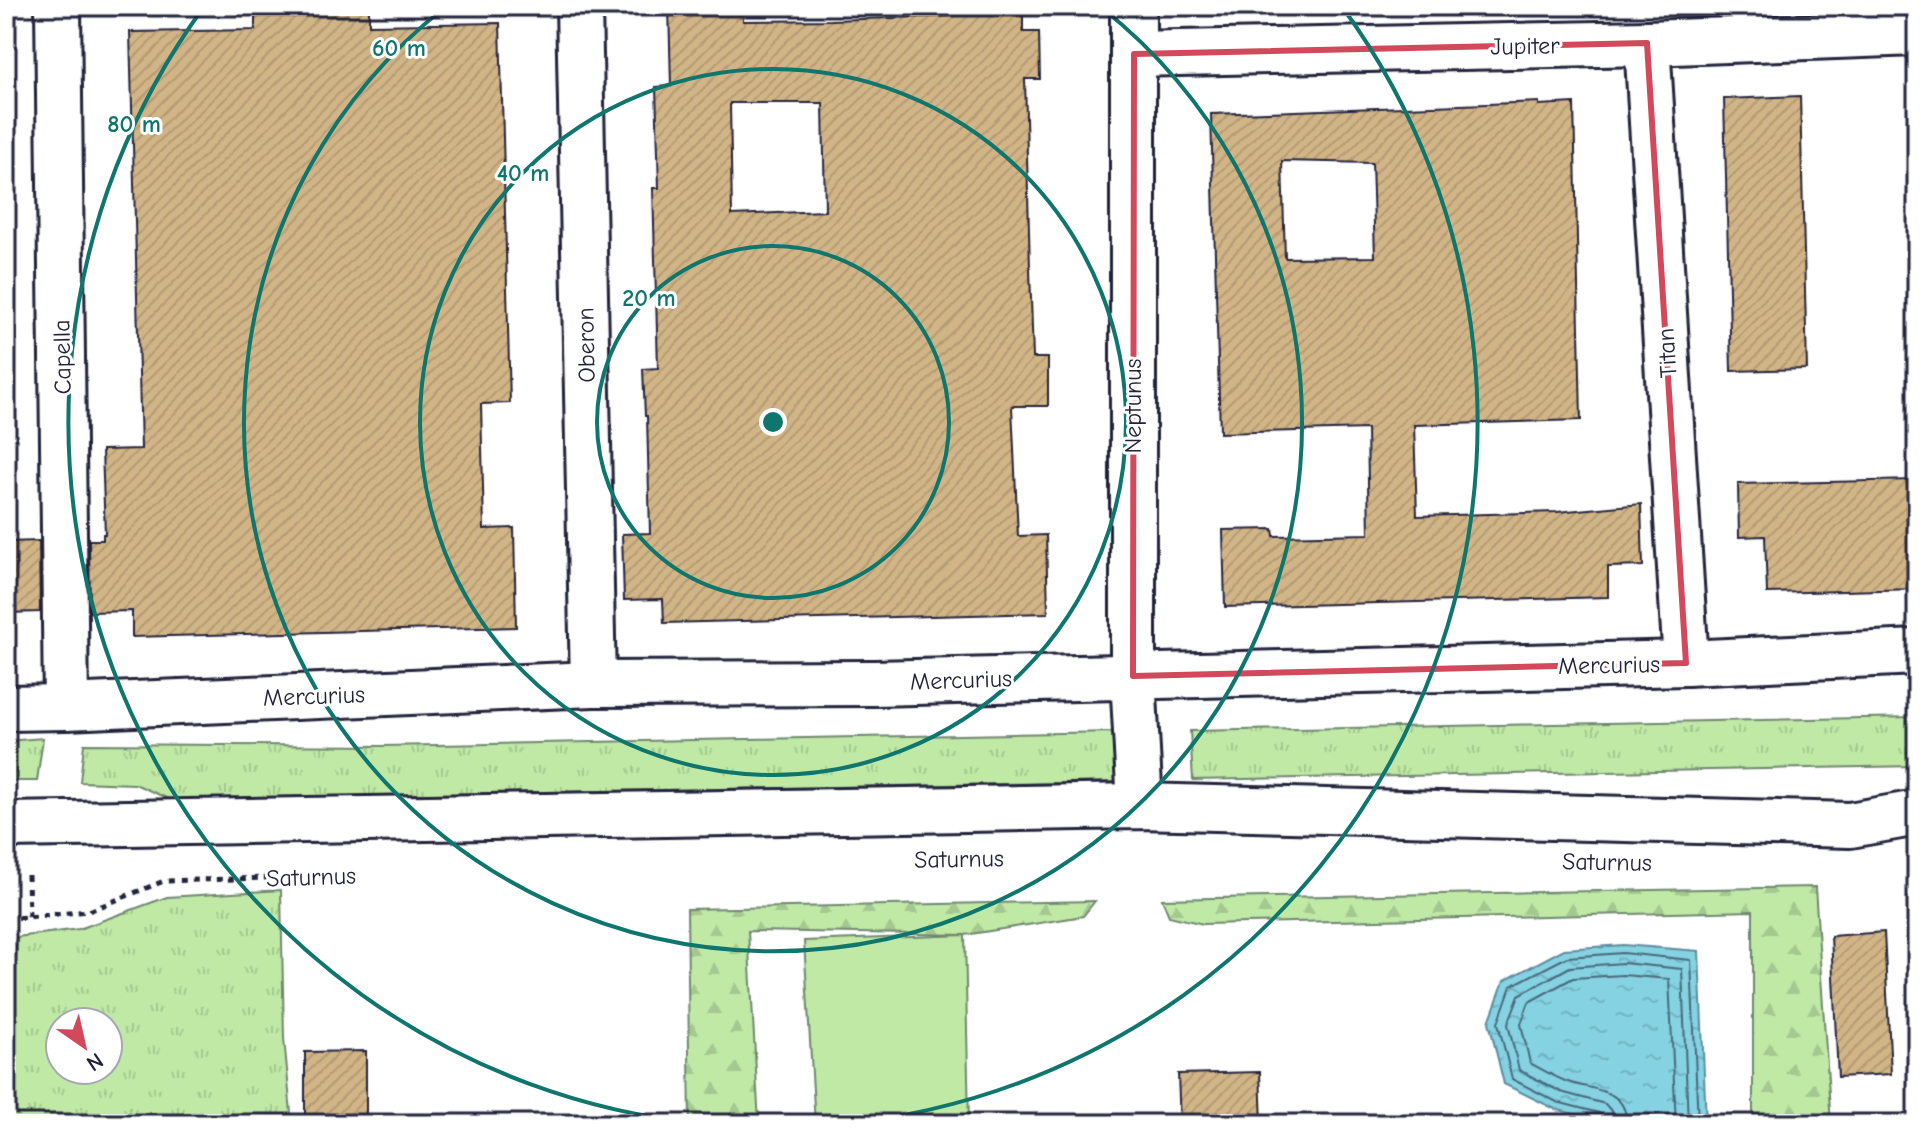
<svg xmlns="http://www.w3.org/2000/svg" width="1923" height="1130" viewBox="0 0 1923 1130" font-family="'Comic Neue',sans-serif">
<defs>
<pattern id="grass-tufts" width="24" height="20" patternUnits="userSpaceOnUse" patternTransform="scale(2)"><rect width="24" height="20" fill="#bfe9a5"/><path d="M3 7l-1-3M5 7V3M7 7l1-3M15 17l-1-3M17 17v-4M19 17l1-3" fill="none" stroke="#a4c88f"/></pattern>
<pattern id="forest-firs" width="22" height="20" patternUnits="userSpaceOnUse" patternTransform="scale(2)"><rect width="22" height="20" fill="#bfe9a5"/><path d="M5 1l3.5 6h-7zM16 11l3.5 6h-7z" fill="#a4c88f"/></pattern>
<pattern id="water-ripples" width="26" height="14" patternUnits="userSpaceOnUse" patternTransform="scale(2)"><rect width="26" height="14" fill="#84d2e2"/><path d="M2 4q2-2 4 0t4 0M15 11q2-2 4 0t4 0" fill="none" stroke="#72b4c3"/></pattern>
<pattern id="building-hatch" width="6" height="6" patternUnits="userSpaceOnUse" patternTransform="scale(2)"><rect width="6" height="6" fill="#d2b586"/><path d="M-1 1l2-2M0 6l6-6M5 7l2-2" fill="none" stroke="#b49b75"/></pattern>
</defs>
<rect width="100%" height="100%" fill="#fff"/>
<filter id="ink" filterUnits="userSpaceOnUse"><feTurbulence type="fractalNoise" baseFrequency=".0125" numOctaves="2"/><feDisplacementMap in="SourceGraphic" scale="16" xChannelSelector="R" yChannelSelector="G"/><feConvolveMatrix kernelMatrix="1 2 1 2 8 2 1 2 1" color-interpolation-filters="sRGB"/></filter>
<g filter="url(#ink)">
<g fill="url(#grass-tufts)" stroke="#708670" stroke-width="2" fill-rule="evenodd">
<polygon points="1917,717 1917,766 1193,780 1190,731"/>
<polygon points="1115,732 1117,782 383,795 173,801 135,784 80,782 84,744 382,746"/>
<polygon points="43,738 37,781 6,781 6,741"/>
<path d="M281 890 284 1038 292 1124H6V955H16L17 937 79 929 167 897ZM60 1022H108V1070H60Z"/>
</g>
<g fill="url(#forest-firs)" stroke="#708670" stroke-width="2">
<polygon points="1815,887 1831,1124 1753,1124 1753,911 1203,924 1169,916 1162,899"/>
<polygon points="1095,901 1083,916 965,935 748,931 759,1124 690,1124 687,909"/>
</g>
<polygon fill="#bfe9a5" stroke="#708670" stroke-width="2" points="965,935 969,1124 815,1124 804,941"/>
<polygon fill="url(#water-ripples)" stroke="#5d8c9f" stroke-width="2" points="1623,945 1699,951 1706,1124 1599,1124 1596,1120 1555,1109 1504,1084 1489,1022 1504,981 1564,949"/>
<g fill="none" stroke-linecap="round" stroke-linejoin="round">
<g stroke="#49687e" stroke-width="2">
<polyline points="1605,1124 1604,1118 1599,1113 1557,1102 1512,1079 1498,1023 1511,986 1567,957 1623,953 1691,960 1698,1124"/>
<polyline points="1615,1124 1613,1113 1605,1104 1561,1092 1519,1070 1508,1024 1519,995 1570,967 1623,963 1682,969 1688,1124"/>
<path d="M1627 1124C1626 1086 1591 1091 1565 1081 1553 1076 1541 1069 1530 1063L1521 1024 1529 1002 1573 978 1623 975 1669 979 1676 1124"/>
</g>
</g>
<g fill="url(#building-hatch)" stroke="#22223b" stroke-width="2" fill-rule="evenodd">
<polygon points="255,6 369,6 369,25 500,23 510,403 481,404 484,529 514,528 516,627 132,637 132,611 90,612 89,540 103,540 103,534 105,534 102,450 141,449 130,32 255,30"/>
<path d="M669 6H742L743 21 831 20 950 16V6H1023V32H1039L1040 79H1025L1030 269 1033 358H1048V406H1012L1018 536 1046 535 1048 613 664 623 663 599 624 600 622 534 650 533 647 416H645L643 369 658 368 653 188H659L656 87 671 86ZM730 103H823L825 211 732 215Z"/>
<polygon points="1800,96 1807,369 1731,371 1724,99"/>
<path d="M1539 102V105L1574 103 1581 420 1414 425 1417 516 1557 512 1641 504 1643 566 1608 567V597L1225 607 1223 530 1273 529 1274 536 1369 534 1367 429 1220 433 1211 114ZM1282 161 1372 163 1375 257 1285 258Z"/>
<polygon points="1917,480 1917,589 1767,593 1765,536 1739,537 1738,484"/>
<polygon points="39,541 40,612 6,613 6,542"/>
<polygon points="1884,932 1891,1074 1838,1077 1831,936"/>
<polygon points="366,1051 366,1120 305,1120 305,1052"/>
<polygon points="1260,1072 1262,1124 1180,1124 1178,1074"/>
</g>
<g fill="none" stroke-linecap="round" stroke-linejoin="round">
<defs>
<g id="street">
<polyline points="58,6 66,707"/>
<polyline points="579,6 593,684"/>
<polyline points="1133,6 1133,676 1140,806"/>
<polyline points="1647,43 1686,663"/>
<polyline points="1134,54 1647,43 1917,33"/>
<polyline points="6,708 66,707 593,684 874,683 1686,663 1917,652"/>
</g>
<polyline id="secondary" points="6,825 1140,806 1850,825 1917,813"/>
</defs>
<use href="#street" stroke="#22223b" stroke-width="50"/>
<use href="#secondary" stroke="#22223b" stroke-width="50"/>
<g stroke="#22223b" stroke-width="5" stroke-dasharray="6 6" stroke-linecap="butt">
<polyline points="28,875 29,918"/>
<polyline points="6,919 89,911 164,881 267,878"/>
</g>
<use href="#street" stroke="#fff" stroke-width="44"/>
<use href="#secondary" stroke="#fff" stroke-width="44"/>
</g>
</g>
<path fill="none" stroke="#d1495b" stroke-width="6" stroke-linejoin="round" d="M1647 43 1686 663 1133 676 1134 54Z"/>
<g fill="none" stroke="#0f766e" stroke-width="4">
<circle cx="773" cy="422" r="176"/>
<circle cx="773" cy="422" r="353"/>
<path d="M1102 8A529 529 0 1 1 444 8"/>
<path d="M705 1124A705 705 0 0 1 203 8M1343 8A705 705 0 0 1 841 1124"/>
</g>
<g text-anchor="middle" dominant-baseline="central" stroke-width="6" stroke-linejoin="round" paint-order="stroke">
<g font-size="24" fill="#22223b" stroke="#fff">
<text transform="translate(1525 46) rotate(-1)">Jupiter</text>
<text transform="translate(586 345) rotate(-91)">Oberon</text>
<text transform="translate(1667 353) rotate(-94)">Titan</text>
<text transform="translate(62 357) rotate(-91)">Capella</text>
<text transform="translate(1133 406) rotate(-90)">Neptunus</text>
<text transform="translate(1609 665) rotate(-1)">Mercurius</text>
<text transform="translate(961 680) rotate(-2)">Mercurius</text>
<text transform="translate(314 696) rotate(-2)">Mercurius</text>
<text transform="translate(959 859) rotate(-1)">Saturnus</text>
<text transform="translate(1607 862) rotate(1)">Saturnus</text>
<text transform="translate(311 877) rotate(-2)">Saturnus</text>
</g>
</g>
<circle cx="773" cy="422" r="12" fill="#0f766e" stroke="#fff" stroke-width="4"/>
<g font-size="24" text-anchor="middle" font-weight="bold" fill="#0f766e" stroke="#fff" stroke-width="6" stroke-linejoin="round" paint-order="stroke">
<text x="399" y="56">60 m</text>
<text x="134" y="132">80 m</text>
<text x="523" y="181">40 m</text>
<text x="649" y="306">20 m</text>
</g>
<rect width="1923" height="1130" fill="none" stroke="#fff" stroke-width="32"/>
<rect x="16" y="16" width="1891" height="1098" fill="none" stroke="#22223b" stroke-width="3" filter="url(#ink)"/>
<g transform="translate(84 1046) rotate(146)"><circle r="38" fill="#ffffff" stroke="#a7a7b1" stroke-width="2"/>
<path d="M0-6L14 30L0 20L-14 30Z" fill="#d1495b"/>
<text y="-12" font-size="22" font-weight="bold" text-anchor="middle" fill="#22223b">N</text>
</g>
</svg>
